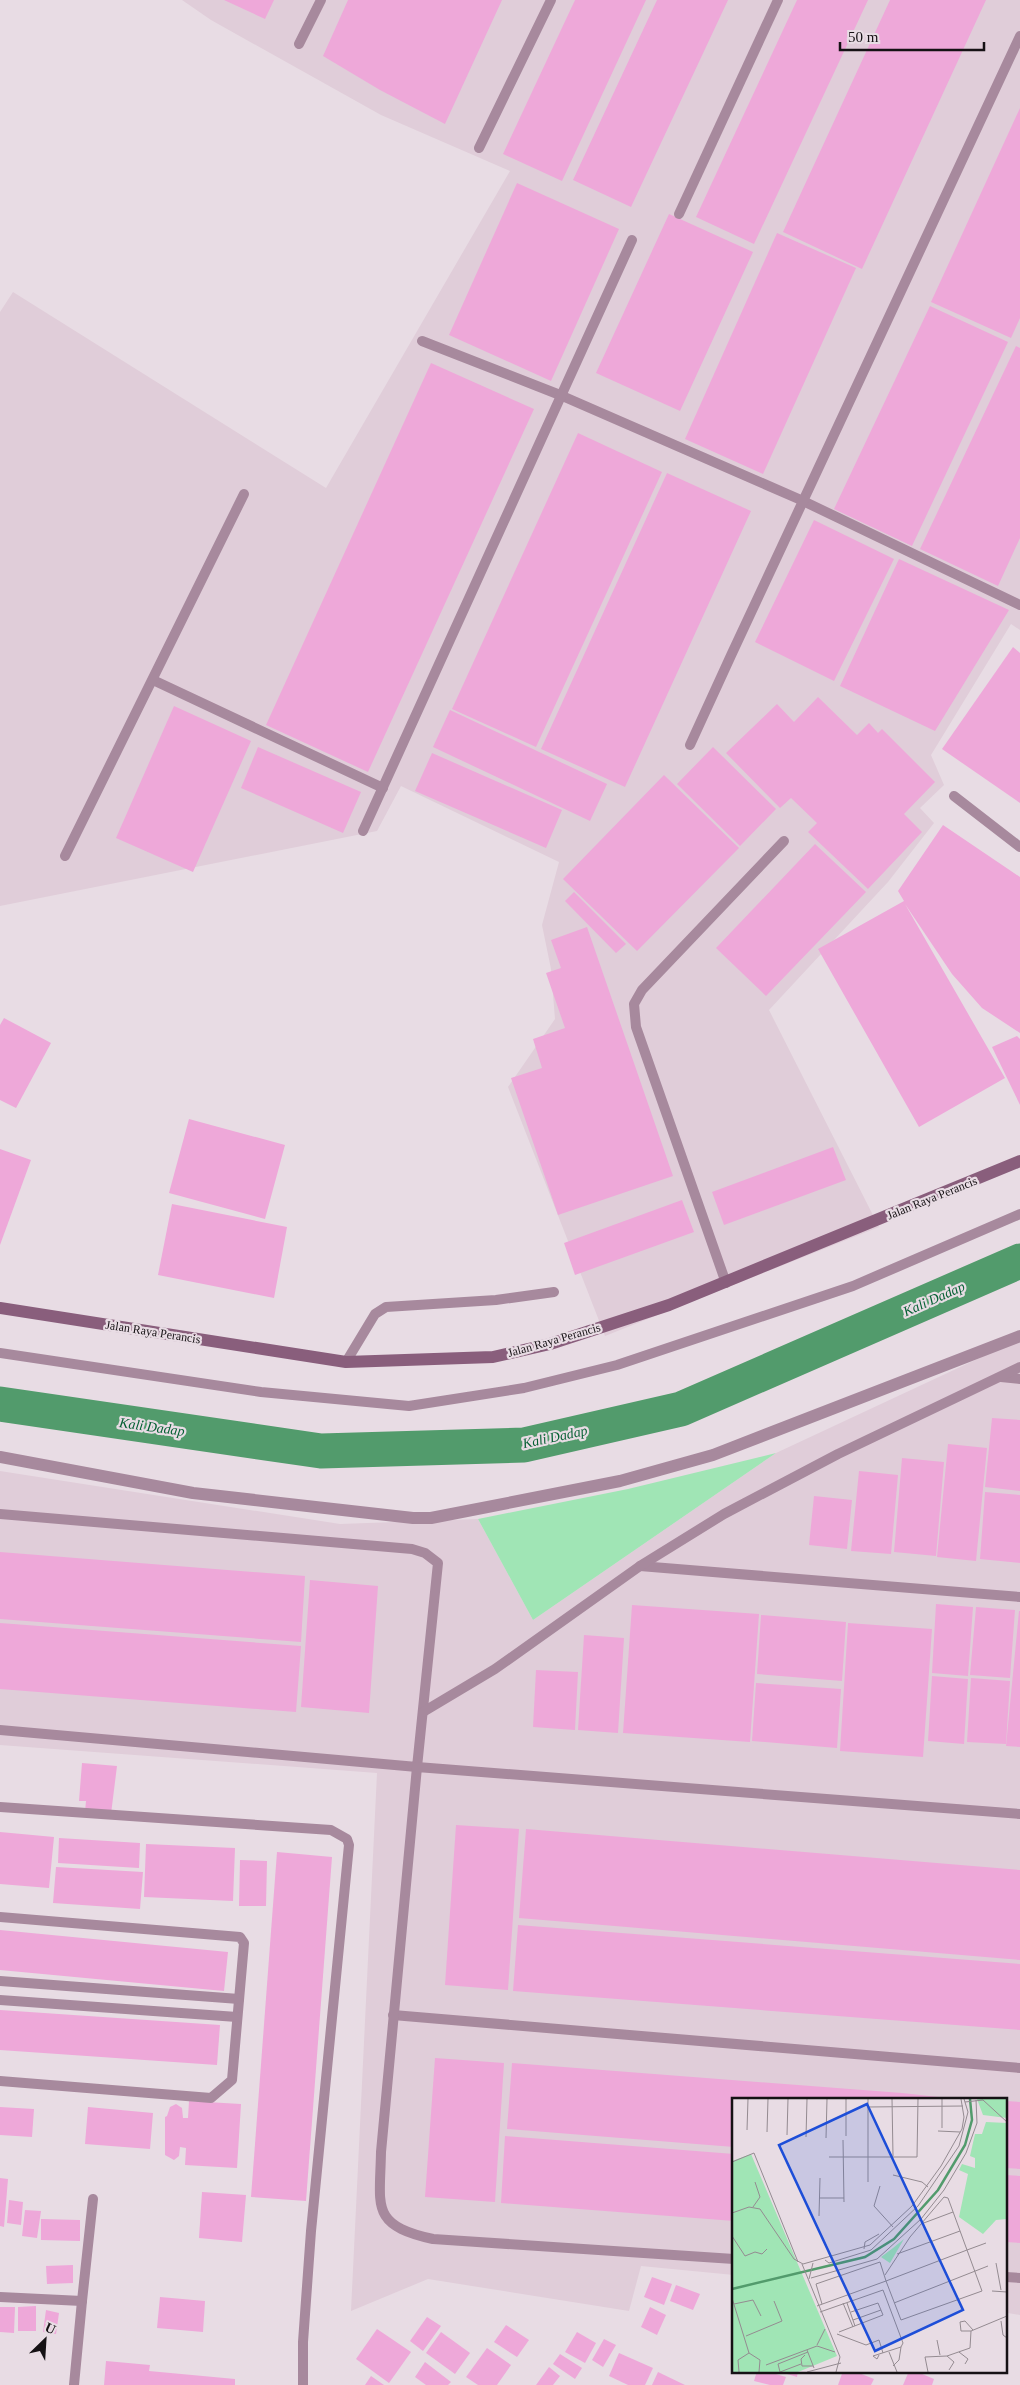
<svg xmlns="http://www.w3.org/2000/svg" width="1020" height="2385" viewBox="0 0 1020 2385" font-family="'Times New Roman',serif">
<rect width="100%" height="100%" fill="#e8dce4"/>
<g fill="#e0cdd9">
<polygon points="182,0 1020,0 1020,630 1011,624 931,755 944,785 920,808 934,823 888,882 769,1010 879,1227 605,1336 508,1087 555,1019 551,969 542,925 559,862 401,786 377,831 0,906 0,312 13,292 326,488 510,171 381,115 211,20"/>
<polygon points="1020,1339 1020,2315 1008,2313 1006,2317 1006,2099 734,2099 734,2275 641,2266 629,2311 428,2279 351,2311 377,1773 0,1745 0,1471 340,1524 478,1519 533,1620 776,1453"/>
</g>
<polygon fill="#a0e5b5" points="776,1453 533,1620 478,1519 628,1489"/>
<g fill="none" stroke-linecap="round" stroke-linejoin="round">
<polyline stroke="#529b6c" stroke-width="35" points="0,1404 321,1451 524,1445 681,1409 1020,1261"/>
</g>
<g fill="#eea8d9">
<polygon points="224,0 274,0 265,19"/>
<polygon points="348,0 502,0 445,124 380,90 323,56"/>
<polygon points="575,0 646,0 562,181 503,154"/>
<polygon points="657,0 728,0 631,207 573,180"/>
<polygon points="797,0 868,0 754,244 696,217"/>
<polygon points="890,0 986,0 862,269 783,232"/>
<polygon points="1020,108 1020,318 1011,338 931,302"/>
<polygon points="517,183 619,229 551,381 449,335"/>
<polygon points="669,214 753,252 680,411 596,373"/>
<polygon points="777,233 856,268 763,474 685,439"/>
<polygon points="930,306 1008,342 912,546 834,509"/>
<polygon points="1016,346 1020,348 1020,538 998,586 920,549"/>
<polygon points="431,363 534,409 368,772 266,725"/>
<polygon points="578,433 662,472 536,747 452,709"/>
<polygon points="667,473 751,511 625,787 541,749"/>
<polygon points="814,520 894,559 834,681 755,642"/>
<polygon points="899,559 1009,610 935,731 840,686"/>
<polygon points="1013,647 1020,653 1020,803 942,749"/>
<polygon points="818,697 857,735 869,723 878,733 882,729 935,782 904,814 922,832 868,889 808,832 817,823 791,798 780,808 726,753 777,704 794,722"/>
<polygon points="174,706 251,741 193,872 116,838"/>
<polygon points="450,710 607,784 590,821 433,747"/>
<polygon points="258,747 361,792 343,833 241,788"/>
<polygon points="713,747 776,809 740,846 677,784"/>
<polygon points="432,753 562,810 546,848 415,791"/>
<polygon points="664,775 739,848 637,951 563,879"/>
<polygon points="943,825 1020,877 1020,1033 982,1008 952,974 905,904 1005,1078 919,1127 818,949 904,901 898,891"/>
<polygon points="815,844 866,892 766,996 716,948"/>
<polygon points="574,892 626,944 616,953 565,901"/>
<polygon points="587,927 673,1176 558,1215 511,1078 542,1068 533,1039 565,1028 546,973 561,968 551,940"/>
<polygon points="4,1018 51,1043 16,1108 0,1100 0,1025"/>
<polygon points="1017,1036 1020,1039 1020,1105 992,1047"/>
<polygon points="189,1119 285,1145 265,1219 169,1193"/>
<polygon points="833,1147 846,1180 724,1225 712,1192"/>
<polygon points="0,1149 31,1160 0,1245"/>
<polygon points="682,1200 694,1232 575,1275 564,1243"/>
<polygon points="172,1204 287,1227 274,1298 158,1275"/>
<polygon points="992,1418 1020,1420 1020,1491 985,1487"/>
<polygon points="948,1444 987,1448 976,1561 937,1557"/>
<polygon points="902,1458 944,1462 936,1556 894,1552"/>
<polygon points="859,1471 898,1475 891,1554 851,1551"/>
<polygon points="985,1492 1020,1495 1020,1563 980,1559"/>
<polygon points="814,1496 852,1500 847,1549 809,1545"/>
<polygon points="0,1552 305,1576 301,1642 0,1619"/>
<polygon points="310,1580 378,1586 369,1713 301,1707"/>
<polygon points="936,1604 973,1607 968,1676 932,1673"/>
<polygon points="632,1605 759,1614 750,1742 623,1733"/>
<polygon points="976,1607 1015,1610 1010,1678 970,1675"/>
<polygon points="1019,1611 1020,1611 1020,1747 1006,1746"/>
<polygon points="761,1615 846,1622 842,1681 757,1674"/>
<polygon points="0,1623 301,1646 296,1712 0,1689"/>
<polygon points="848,1623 932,1629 923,1757 840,1751"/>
<polygon points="584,1635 624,1638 618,1733 578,1730"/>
<polygon points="536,1670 578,1672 575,1730 533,1727"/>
<polygon points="932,1676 968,1679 964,1744 928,1741"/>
<polygon points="971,1678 1010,1681 1006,1744 967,1742"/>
<polygon points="756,1683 841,1689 837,1748 752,1741"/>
<polygon points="82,1763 117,1766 111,1814 85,1812 86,1801 79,1801"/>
<polygon points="456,1825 519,1829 508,1990 445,1985"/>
<polygon points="526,1829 1020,1870 1020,1960 519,1918"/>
<polygon points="0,1832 54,1837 49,1888 0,1884"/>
<polygon points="59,1838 140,1843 139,1868 58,1863"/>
<polygon points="146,1844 235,1848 233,1901 144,1897"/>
<polygon points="277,1852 332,1857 306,2201 251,2197"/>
<polygon points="240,1860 267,1861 266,1906 239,1906"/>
<polygon points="56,1867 143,1872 140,1909 53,1903"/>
<polygon points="518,1925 1020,1964 1020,2030 513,1991"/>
<polygon points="0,1930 228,1952 224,1991 0,1970"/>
<polygon points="0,2010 220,2025 217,2065 0,2050"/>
<polygon points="435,2058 504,2063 495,2202 425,2197"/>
<polygon points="512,2063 902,2093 957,2099 734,2099 734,2147 507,2129"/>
<polygon points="189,2101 241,2104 237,2168 185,2165 186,2148 180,2147 179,2156 174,2160 165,2155 165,2117 167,2116 170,2107 176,2104 182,2108 183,2118 188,2118"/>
<polygon points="1006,2101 1020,2102 1020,2169 1006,2168"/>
<polygon points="0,2107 34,2109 32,2137 0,2135"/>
<polygon points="88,2107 153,2113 150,2149 85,2144"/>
<polygon points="505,2136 734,2154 734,2221 501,2203"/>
<polygon points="1006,2175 1020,2176 1020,2243 1006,2242"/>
<polygon points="0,2178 8,2179 4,2227 0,2226"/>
<polygon points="202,2192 246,2195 242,2242 199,2238"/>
<polygon points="9,2200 23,2202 21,2225 7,2223"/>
<polygon points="25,2210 41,2211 37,2238 22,2236"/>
<polygon points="41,2219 80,2220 80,2241 41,2240"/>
<polygon points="73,2265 73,2283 47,2284 46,2266"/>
<polygon points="652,2277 672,2284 664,2305 644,2297"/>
<polygon points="676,2285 700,2294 693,2310 670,2301"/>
<polygon points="160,2297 205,2301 203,2332 157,2328"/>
<polygon points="36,2306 36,2331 18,2331 18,2307"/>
<polygon points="0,2307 15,2307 14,2333 0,2332"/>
<polygon points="650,2307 666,2315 657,2335 641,2327"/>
<polygon points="46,2310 59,2313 56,2334 43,2332"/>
<polygon points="427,2317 441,2326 423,2351 410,2341"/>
<polygon points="506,2325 529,2340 517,2357 494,2342"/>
<polygon points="377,2329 411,2352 389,2383 356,2359"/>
<polygon points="441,2332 470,2353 455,2374 426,2353"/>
<polygon points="577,2332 596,2343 585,2363 565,2352"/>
<polygon points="604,2339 616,2345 603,2367 592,2360"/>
<polygon points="487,2348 511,2365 497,2385 478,2385 466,2377"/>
<polygon points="619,2353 653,2368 645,2385 628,2385 609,2376"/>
<polygon points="560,2354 582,2368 575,2379 553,2364"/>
<polygon points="106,2361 150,2365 149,2371 235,2379 235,2385 104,2385"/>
<polygon points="425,2362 451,2382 448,2385 426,2385 415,2377"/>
<polygon points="549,2367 560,2376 553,2385 536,2385"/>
<polygon points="757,2371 766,2371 786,2377 783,2385 770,2385 754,2381"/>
<polygon points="777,2371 798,2371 797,2377"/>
<polygon points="843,2371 854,2371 874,2379 871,2385 838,2385"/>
<polygon points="909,2371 915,2371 934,2379 932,2385 903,2385"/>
<polygon points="658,2372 685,2385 652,2385"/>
<polygon points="371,2376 384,2385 365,2385"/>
</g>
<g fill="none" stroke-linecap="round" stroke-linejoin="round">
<g stroke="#a7899d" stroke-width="10">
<polyline points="299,44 321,0"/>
<polyline points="479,148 551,0"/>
<polyline points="679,214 778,0"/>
<polyline points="422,341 560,395 801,500 1020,605"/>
<polyline points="153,680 383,788"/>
<path d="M690 745C798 508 910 273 1020 36"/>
<polyline points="954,796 1020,847"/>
<polyline points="363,831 632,240"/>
<polyline points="65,856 244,494"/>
<polyline points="726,1283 636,1027 634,1004 642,990 784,841"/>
<polyline points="0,1353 261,1392 409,1406 524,1388 617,1365 853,1286 1020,1214"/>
<polyline points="346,1362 375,1314 386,1307 496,1300 554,1292"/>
<polyline points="1001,1377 1020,1379"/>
<polyline points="0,1514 412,1549 425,1553 438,1563 417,1767 0,1730"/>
<polyline points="640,1566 1020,1597"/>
<polyline points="423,1712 495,1669 640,1566 724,1514 838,1454 1020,1367"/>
<polyline points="0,1807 331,1830 347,1839 349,1845 311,2231 303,2342 303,2385"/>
<polyline points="0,1917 240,1937 244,1943 232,2080 211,2098 0,2081"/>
<polyline points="0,1981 239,1999"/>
<polyline points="0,2000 237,2017"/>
<polyline points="393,2015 1020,2068"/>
<path d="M734 2259 433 2239C370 2225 380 2207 381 2152L417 1767 1020 1814"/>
<polyline points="1006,2277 1020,2278"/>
<polyline points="0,2297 82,2301 74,2385"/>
<polyline points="82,2301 93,2199"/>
</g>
<polyline stroke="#a7899d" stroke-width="12" points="0,1457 193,1493 413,1518 431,1518 620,1481 713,1455 1020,1336"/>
<polyline stroke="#895e7c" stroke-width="12" points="0,1308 346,1362 493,1357 550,1344 669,1305 1020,1161"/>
</g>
<g text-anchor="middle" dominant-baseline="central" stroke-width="4.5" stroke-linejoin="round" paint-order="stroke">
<g font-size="12" fill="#151114" stroke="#e8dce4">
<text transform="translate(932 1198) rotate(-22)">Jalan Raya Perancis</text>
<text transform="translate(153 1332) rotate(9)">Jalan Raya Perancis</text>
<text transform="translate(554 1340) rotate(-16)">Jalan Raya Perancis</text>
</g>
<g font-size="14" font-style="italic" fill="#056033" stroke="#e8dce4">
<text transform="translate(934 1299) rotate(-24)">Kali Dadap</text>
<text transform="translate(152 1427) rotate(8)">Kali Dadap</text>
<text transform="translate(555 1437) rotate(-12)">Kali Dadap</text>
</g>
</g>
<g transform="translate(732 2098)">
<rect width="275" height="275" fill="#e8dce4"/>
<path d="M245 1H275V20L251 17ZM254 24 275 25V121L264 122 251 136 227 119 236 76 227 72 230 66 243 70V60L238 58 243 36H250ZM19 56 105 258 66 274H0V63ZM172 141 158 165 149 159 161 150Z" fill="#a0e5b5"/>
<path fill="none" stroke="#529b6c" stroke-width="2.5" d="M0 191 133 159 162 141 206 92 233 47 240 22 238 1"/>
<path fill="none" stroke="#948b91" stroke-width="1" d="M114 1V38M136 1V84M160 1 161 58M251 2 275 24M233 4 251 2M136 9 231 8M210 30V1M15 32 16 1M206 33 228 34M35 34 36 1M55 37 56 1M74 39 75 1M94 40 95 1M111 42 112 104M97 59H185L186 1M0 64 22 55 66 164M161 77 190 84 196 89M148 88 142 108 161 129M87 100H112M21 109 28 99 23 84M0 115 17 109 28 111 62 161 71 166 138 147 180 108 209 68 230 31 232 19 229 1M87 118 88 80M189 126 221 114M0 138 13 158 23 154 30 156 35 151M132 151 133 144 147 136M235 152 250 193 169 222 154 183ZM165 156 228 133M93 162 97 165 139 152 186 108 227 48 236 14 232 1M264 165 269 192M70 166 108 259 104 274M153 177 178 139 212 99 216 100 235 152 254 145M79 180 145 161 189 121 212 92 234 55 245 25 244 2M77 181 81 165M260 193 275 194M0 200 17 255M111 205 121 229M115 205 123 228M162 205 256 168M2 206 21 202 29 218M85 208 154 183 148 164 84 186 90 206M88 214 151 192 171 245 169 249 141 258 145 261 147 257M121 222 149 212M269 223 271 237 275 240M241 232 233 223 228 224 229 233H239L275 218M107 234 151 217 146 205 119 214M105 236 134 247 147 242 151 255M14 238 50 223 42 203M205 242 208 257M85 247 93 231M75 252 82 270M157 254 165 274M227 254 236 261 233 266M73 257 69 261 70 268H81M215 258 222 264 217 272M34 267 85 248 103 254M161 268 167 262 169 249M7 274 6 262 17 255 28 262 27 274M48 274 46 266 76 254M48 274 69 266M75 274 109 265M196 274 193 259 215 258 238 250 239 233"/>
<path fill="#1d4ed8" fill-opacity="0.15" stroke="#1d4ed8" stroke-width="2.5" d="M135 6 231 212 143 253 47 47Z"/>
<rect width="275" height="275" fill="none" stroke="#151114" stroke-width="2.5"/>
</g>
<g transform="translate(45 2340) rotate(25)" stroke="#e8dce4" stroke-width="4" paint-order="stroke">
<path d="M0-4L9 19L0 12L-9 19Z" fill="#151114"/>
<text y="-8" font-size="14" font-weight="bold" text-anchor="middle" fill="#151114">U</text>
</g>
<path d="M840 42v8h144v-8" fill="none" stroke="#151114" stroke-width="2.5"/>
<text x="848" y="42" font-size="15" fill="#151114" stroke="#e8dce4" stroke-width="4" paint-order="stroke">50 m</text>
</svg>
